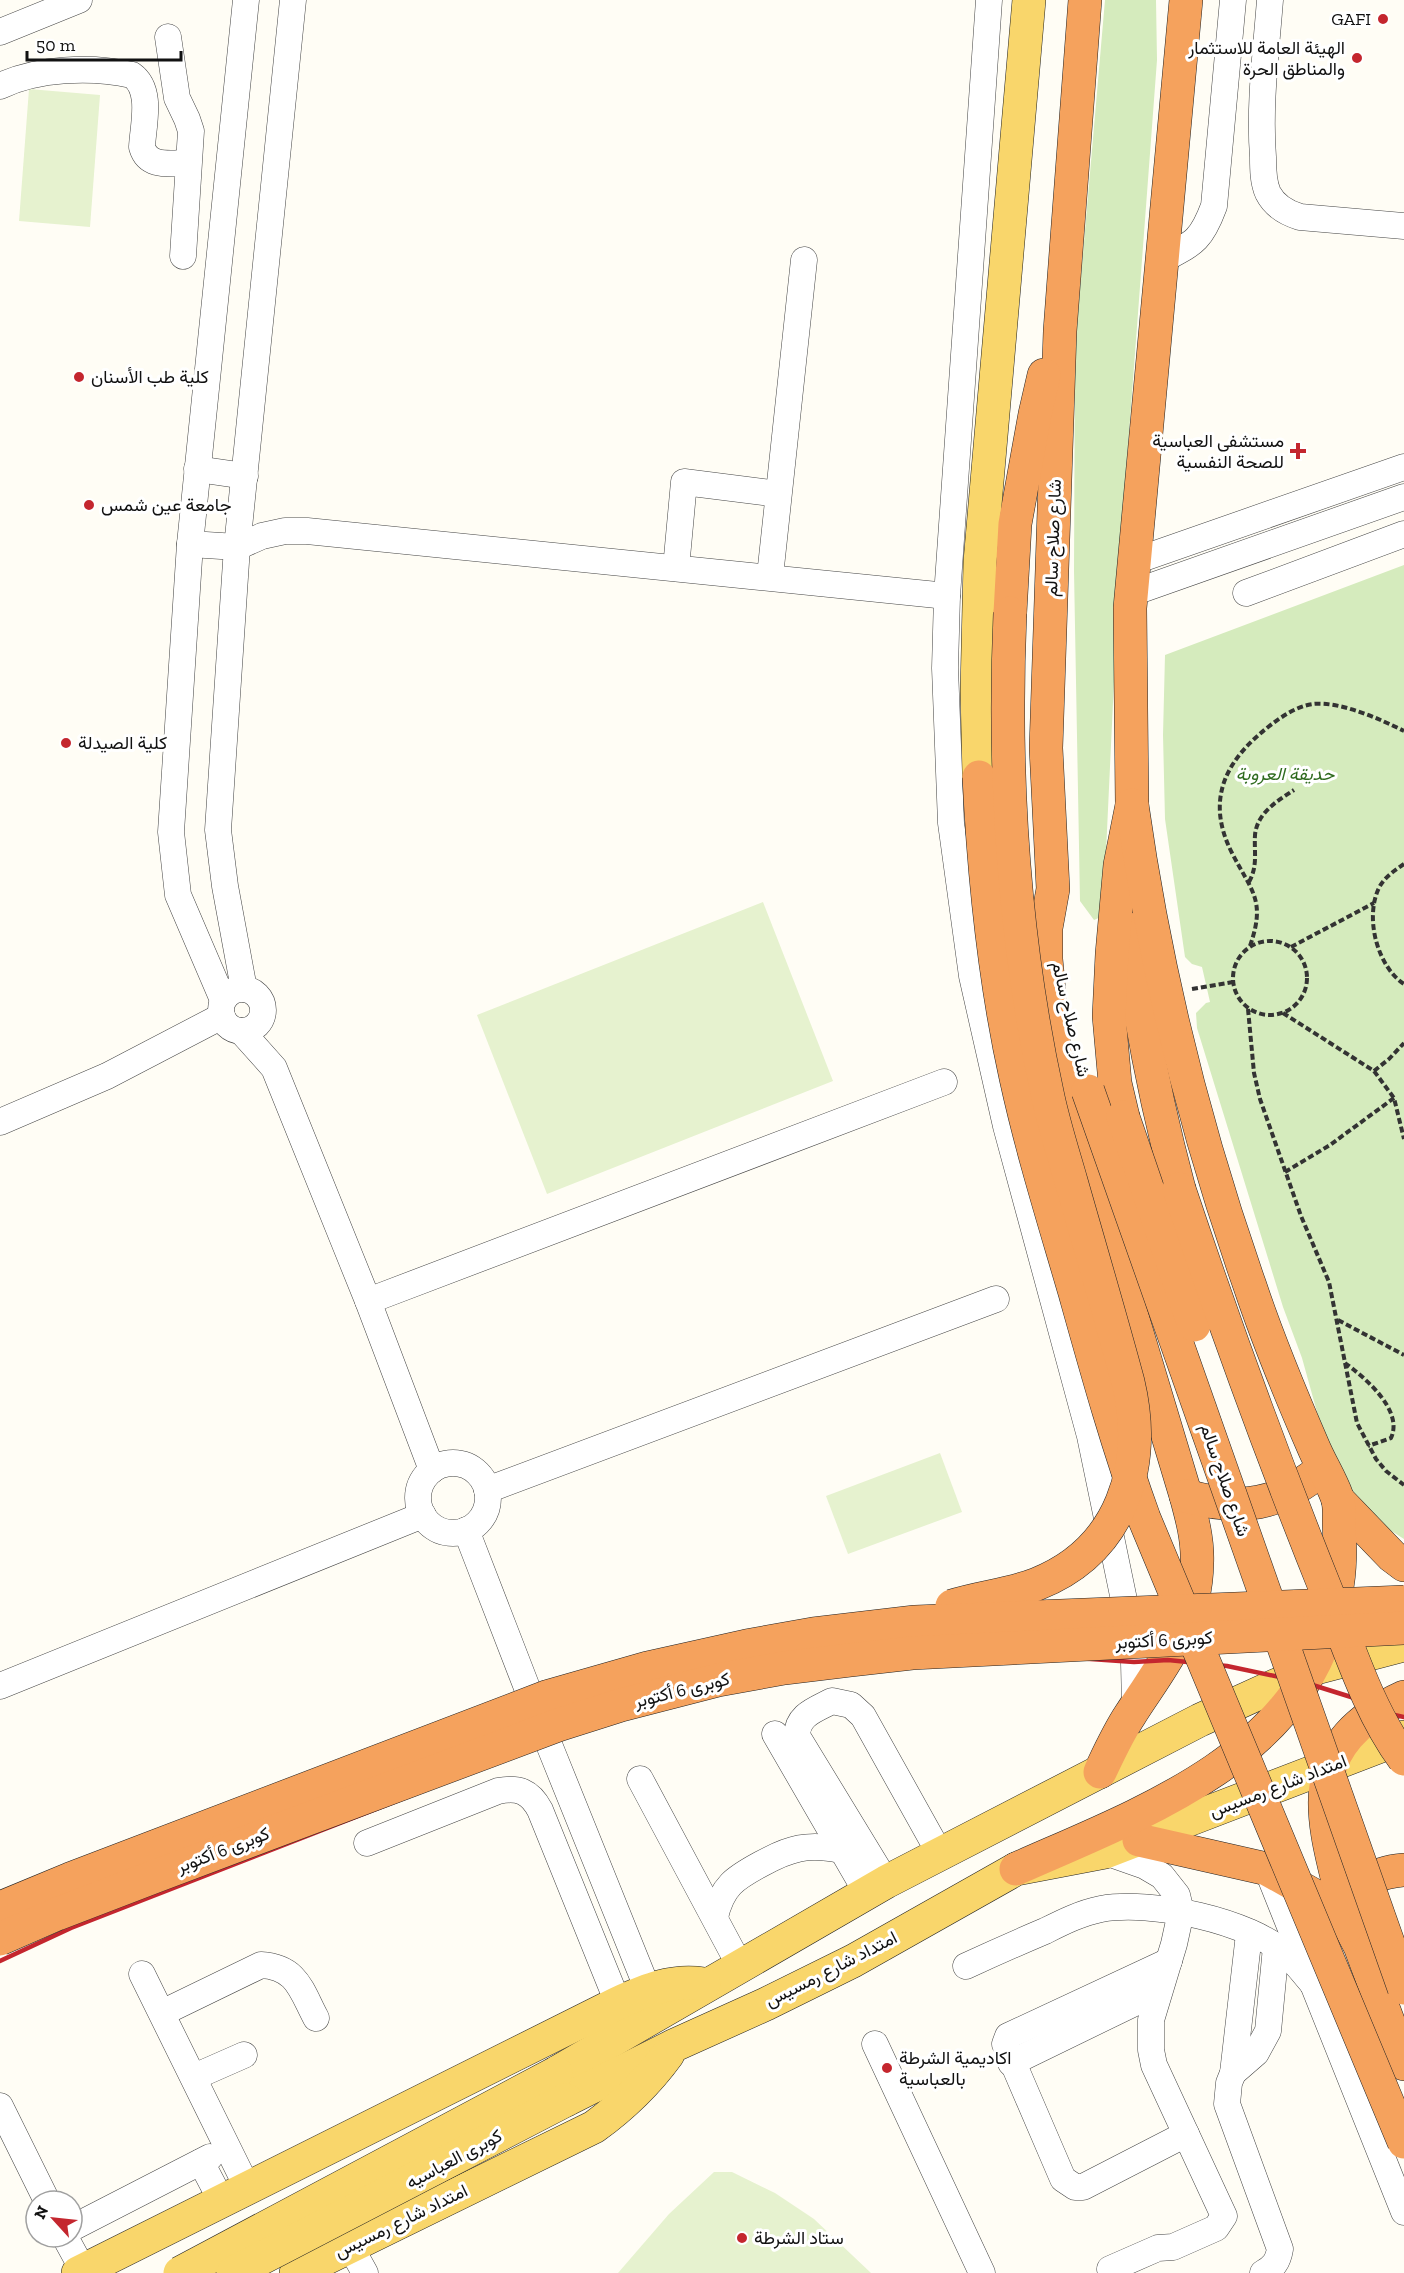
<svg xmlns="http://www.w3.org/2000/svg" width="1404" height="2273" viewBox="0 0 1404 2273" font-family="'Zilla Slab',Vazirmatn,serif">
<rect width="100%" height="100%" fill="#fffdf5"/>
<g fill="#d5ebbd">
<polygon points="1105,0 1156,0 1157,60 1120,553 1103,916 1094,920 1080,901 1074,571 1075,346"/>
<polygon points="1404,565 1404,1539 1368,1516 1354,1502 1322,1430 1302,1358 1283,1307 1197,1028 1196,1013 1206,1003 1210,1002 1202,967 1192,964 1185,957 1165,819 1163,735 1165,655"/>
</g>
<g fill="#e6f2cf">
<polygon points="29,89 100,95 90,227 19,221"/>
<polygon points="763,902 833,1081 547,1194 477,1015"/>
<polygon points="940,1453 962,1512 848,1554 826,1496"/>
<polygon points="714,2172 732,2172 775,2193 814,2219 871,2273 618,2273 669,2214"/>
</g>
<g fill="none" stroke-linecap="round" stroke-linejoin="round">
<defs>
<g id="minor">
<polyline points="989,0 947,596 945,668 951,823 972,976 1006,1126 1090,1436 1130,1629 1134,1662 1135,1707"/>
<path d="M1270 0C1266 52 1259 105 1263 157 1263 169 1263 182 1268 193 1275 207 1287 213 1300 217L1404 226"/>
<polyline points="0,32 79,0"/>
<polyline points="168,37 177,98 187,119 191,131 183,256"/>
<path d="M0 86C38 68 91 66 132 75 153 90 143 125 142 147 148 168 170 163 188 163"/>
<path d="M1162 260C1194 243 1201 241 1214 206L1233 0"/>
<polyline points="197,469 245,476"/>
<polyline points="190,544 237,547 262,536 285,531 307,531 947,596"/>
<polyline points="1135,561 1404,467"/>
<polyline points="676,568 684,482 778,494"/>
<polyline points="770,576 804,260"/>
<polyline points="1132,593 1404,497"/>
<polyline points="1246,593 1404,534"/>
<polyline points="244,989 225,886 218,830 237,547 293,0"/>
<circle cx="242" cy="1010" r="21"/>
<polyline points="223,1000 178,895 171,832 190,544 246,0"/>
<polyline points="241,1031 274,1068 368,1301 432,1470"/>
<polyline points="0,1122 107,1076 222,1016"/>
<polyline points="368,1301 944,1082"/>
<circle cx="453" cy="1498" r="35"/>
<polyline points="487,1490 996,1299"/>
<polyline points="466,1530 548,1742 648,1990"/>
<polyline points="0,1686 423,1515"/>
<polyline points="775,1734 867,1893"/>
<polyline points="640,1779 740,1966"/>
<path d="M367 1843 498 1791C518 1787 530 1791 540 1810L618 2003"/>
<polyline points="1105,1852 1145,1866 1162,1876 1177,1895 1181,1912 1174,1944 1151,2020 1151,2050 1154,2065 1224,2216 1216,2228 1173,2247 1158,2248 1110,2269"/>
<polyline points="1267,1869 1404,2212"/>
<path d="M886 1882 797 1736C797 1715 815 1710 832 1701L851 1705 863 1716 940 1854"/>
<path d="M715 1917C722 1886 735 1878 761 1864 790 1848 808 1843 841 1850"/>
<path d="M1249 1934 1233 2073 1229 2083 1227 2104 1280 2249C1278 2261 1274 2267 1263 2273"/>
<polyline points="1169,1961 1008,2036 1005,2044 1063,2179 1075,2187 1083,2187 1186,2134"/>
<path d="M966 1966C992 1954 1019 1942 1045 1931 1063 1922 1081 1913 1101 1909 1151 1900 1250 1920 1288 1956 1297 1964 1304 1974 1312 1983"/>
<polyline points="142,1974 248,2189"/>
<path d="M162 2013 261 1965C297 1967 301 1990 316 2018"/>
<polyline points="875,2044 982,2273"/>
<polyline points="1011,2063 1159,1991"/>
<polyline points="1233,2073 1256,2053 1268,2031 1276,1947"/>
<polyline points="194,2077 244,2055"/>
<polyline points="0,2106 47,2201"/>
<polyline points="201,2162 222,2202"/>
<polyline points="72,2228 210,2157"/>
<polyline points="65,2237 83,2270"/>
<polyline points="350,2246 365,2273"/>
</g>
<g id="major">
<polyline points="979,777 977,691 980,562 1029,0"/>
<polyline points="556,2073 886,1882 1200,1720 1312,1669 1404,1645"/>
<polyline points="566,2100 675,2045 766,2004 853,1961 1016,1869 1105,1852 1404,1737"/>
<path d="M78 2273 618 2003C647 1990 672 1979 704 1984"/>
<path d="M296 2273 594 2127C623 2106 647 2083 668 2054"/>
</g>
<g id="highway">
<path d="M1085 0 1060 331 1046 748 1053 889 1046 928V959L1054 1044 1064 1090 1186 1496C1192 1518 1198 1540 1197 1563 1196 1627 1162 1665 1130 1715 1118 1733 1109 1753 1100 1772"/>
<polyline points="1010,613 1015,524 1035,414 1044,375"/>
<path d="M1128 929C1139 1017 1156 1103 1179 1189"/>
<polyline points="1123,1117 1115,1083 1109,1016 1112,954 1120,865 1132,805 1130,608 1186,0"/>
<path d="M1186 1496C1242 1511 1278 1506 1322 1469"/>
<polyline points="1338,1500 1392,1556 1404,1565"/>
<polyline points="1139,1840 1267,1869 1324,1901 1349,1925 1360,1946 1404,2064"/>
<path d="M1016 1869C1128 1819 1284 1764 1326 1635 1331 1622 1333 1606 1336 1592 1341 1568 1340 1547 1339 1522 1339 1514 1340 1505 1337 1497 1331 1480 1320 1463 1313 1446 1290 1393 1268 1340 1250 1286 1195 1130 1155 968 1132 805"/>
<path d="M1353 1905C1358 1879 1381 1872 1404 1870"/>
<path d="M1349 1925C1326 1828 1290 1749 1404 1697"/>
</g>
</defs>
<use href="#minor" stroke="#444" stroke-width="27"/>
<use href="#major" stroke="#222" stroke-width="34"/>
<use href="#highway" stroke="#222" stroke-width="34"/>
<g stroke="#333" stroke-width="4" stroke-dasharray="6 3" stroke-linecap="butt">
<path d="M1404 864C1394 871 1383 878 1378 890 1365 920 1378 967 1404 984"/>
<path d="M1249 882C1258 866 1254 852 1255 835 1257 813 1277 801 1294 790"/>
<circle cx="1270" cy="978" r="37"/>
<path d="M1250 946C1266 900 1252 892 1232 853 1204 798 1227 758 1272 724 1284 715 1298 706 1313 704 1340 701 1380 719 1404 731"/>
<polyline points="1291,947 1374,903"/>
<polyline points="1192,989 1233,982"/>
<polyline points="1248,1009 1254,1073 1260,1099 1301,1216 1329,1282 1357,1423 1376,1459 1386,1471 1404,1485"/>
<polyline points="1283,1013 1374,1071 1394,1098 1404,1139"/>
<polyline points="1374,1071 1389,1059 1404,1043"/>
<polyline points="1285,1172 1330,1145 1394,1098"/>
<polyline points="1338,1320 1404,1355"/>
<path d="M1345 1363C1364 1377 1404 1410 1391 1438L1368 1446"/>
</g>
<use href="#minor" stroke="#fff" stroke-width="26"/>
<use href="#major" stroke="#f9d66b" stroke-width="33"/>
<use href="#highway" stroke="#f5a25d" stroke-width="33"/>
<polyline stroke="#c4262e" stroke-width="4.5" points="0,1961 71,1928 548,1742 624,1713 725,1689 890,1665 1076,1658 1134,1662 1168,1660 1227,1666 1303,1682 1383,1707 1390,1714 1404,1717"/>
<defs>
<g id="major-bridge">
<polyline points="180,2273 556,2073"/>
<polyline points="233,2273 566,2100"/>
</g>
<g id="highway-bridge">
<path d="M979 777C984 878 994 979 1016 1078 1032 1151 1054 1221 1075 1293 1096 1368 1117 1444 1144 1518L1404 2142"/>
<polyline points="1088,1091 1404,1988"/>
<polyline points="1123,1117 1194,1325"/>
<path d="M1179 1189C1224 1324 1273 1458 1326 1590 1349 1647 1368 1710 1404 1759"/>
<path d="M952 1606C980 1597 1009 1595 1037 1584 1122 1550 1148 1466 1128 1382 1110 1315 1090 1248 1071 1181 1063 1153 1054 1125 1048 1097 1013 938 1003 776 1010 613"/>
<polyline points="0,1908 70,1879 549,1696 647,1668 746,1646 813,1634 915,1622 1404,1602"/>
<polyline points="0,1939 57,1914 156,1876 558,1725 621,1705 718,1680 784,1668 850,1660 912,1653 1404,1628"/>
</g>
</defs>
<use href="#major-bridge" stroke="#222" stroke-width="34" stroke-linecap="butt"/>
<use href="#highway-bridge" stroke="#222" stroke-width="34" stroke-linecap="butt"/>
<use href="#major-bridge" stroke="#f9d66b" stroke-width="33"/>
<use href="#highway-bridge" stroke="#f5a25d" stroke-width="33"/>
</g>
<g fill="#c4262e" stroke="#fff" stroke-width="2">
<circle cx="1383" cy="19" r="6"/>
<circle cx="1357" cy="58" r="6"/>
<circle cx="79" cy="377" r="6"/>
<path d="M1295 442h6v6h6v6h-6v6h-6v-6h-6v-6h6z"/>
<circle cx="89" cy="505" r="6"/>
<circle cx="66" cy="743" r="6"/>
<circle cx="887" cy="2068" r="6"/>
<circle cx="742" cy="2238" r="6"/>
</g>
<g text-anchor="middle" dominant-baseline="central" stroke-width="6" stroke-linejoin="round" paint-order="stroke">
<g font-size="18" fill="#111" stroke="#fff" text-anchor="start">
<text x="1371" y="19" text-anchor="end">GAFI</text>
<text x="1345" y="48" text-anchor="end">الهيئة العامة للاستثمار<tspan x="1345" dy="21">والمناطق الحرة</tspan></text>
<text x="91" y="377">كلية طب الأسنان</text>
<text x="1284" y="441" text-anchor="end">مستشفى العباسية<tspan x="1284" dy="21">للصحة النفسية</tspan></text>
<text x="101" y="505">جامعة عين شمس</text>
<text x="78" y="743">كلية الصيدلة</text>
<text x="899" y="2058">اكاديمية الشرطة<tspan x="899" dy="21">بالعباسية</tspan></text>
<text x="754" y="2238">ستاد الشرطة</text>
</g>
<g font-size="18" fill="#111" stroke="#fff">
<text transform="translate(1053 538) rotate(-88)">شارع صلاح سالم</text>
<text transform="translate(1071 1019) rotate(77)">شارع صلاح سالم</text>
<text transform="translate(1225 1480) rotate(71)">شارع صلاح سالم</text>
<text transform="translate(1164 1640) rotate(-3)">كوبرى 6 أكتوبر</text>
<text transform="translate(682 1690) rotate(-14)">كوبرى 6 أكتوبر</text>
<text transform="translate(1278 1786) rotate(-21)">امتداد شارع رمسيس</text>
<text transform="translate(223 1850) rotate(-21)">كوبرى 6 أكتوبر</text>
<text transform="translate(831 1969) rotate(-27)">امتداد شارع رمسيس</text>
<text transform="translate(454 2159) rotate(-28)">كوبرى العباسيه</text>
<text transform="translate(401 2221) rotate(-26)">امتداد شارع رمسيس</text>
</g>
<g font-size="18" font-style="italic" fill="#2f6b1f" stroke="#fff">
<text x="1285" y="774">حديقة العروبة</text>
</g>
</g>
<g transform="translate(54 2219) rotate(297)"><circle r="28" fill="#ffffff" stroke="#a0a0a0" stroke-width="1.5"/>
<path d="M0-4.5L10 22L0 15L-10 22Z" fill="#c4262e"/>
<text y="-9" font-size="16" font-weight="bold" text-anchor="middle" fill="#111111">N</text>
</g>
<path d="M27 51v9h154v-9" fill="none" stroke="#111111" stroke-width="3"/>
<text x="36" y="51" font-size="18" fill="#111111" stroke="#ffffff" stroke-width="4.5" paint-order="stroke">50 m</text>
</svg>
